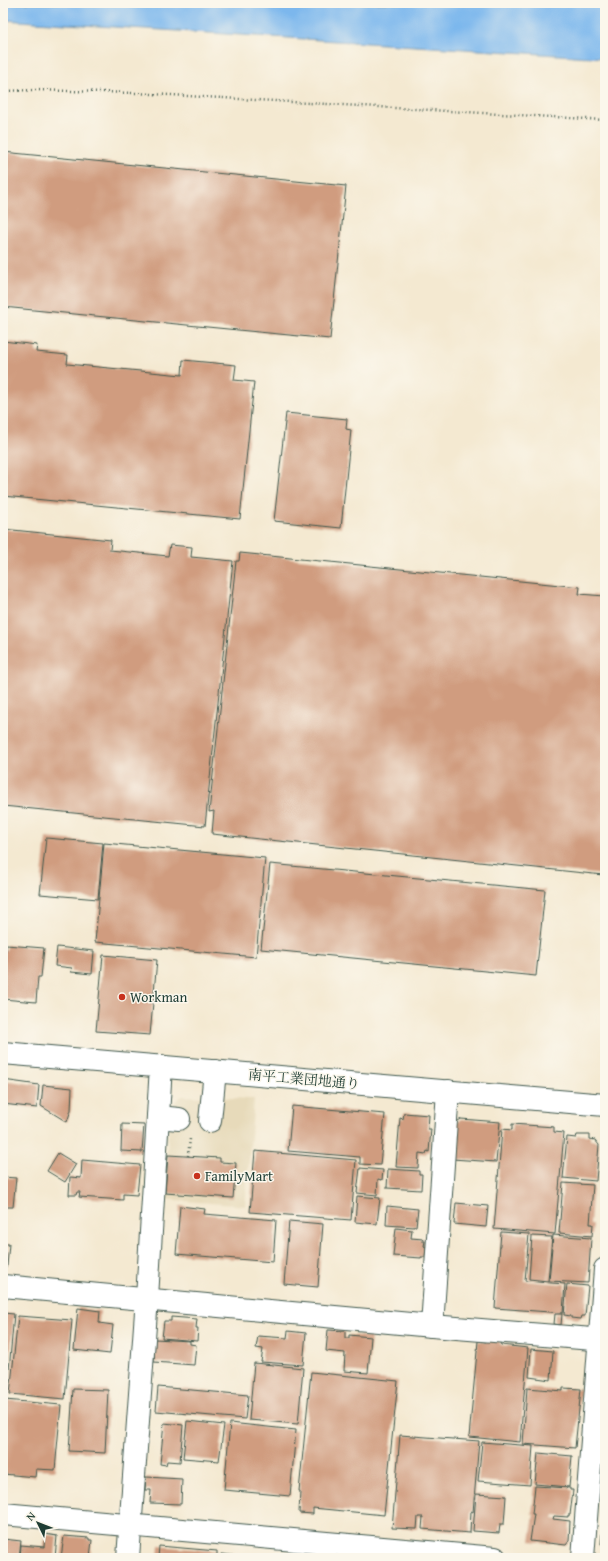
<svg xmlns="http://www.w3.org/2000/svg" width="608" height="1561" viewBox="0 0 608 1561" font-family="'Gentium Book Plus','Noto Serif JP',serif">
<rect width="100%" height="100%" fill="#fbf7ec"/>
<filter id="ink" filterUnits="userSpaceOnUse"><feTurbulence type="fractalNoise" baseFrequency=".025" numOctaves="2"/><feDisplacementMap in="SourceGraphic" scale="8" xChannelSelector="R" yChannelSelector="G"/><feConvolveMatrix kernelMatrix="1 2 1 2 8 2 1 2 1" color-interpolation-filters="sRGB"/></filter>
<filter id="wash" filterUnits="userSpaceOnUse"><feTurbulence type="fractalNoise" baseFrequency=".012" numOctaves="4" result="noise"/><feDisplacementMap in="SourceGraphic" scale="16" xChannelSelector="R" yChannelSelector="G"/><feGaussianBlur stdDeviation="0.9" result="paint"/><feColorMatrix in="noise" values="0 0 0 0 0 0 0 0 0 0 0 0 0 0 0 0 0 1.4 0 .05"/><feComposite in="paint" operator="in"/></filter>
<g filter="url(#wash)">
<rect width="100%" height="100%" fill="#f4e9d1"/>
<polygon fill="#e7daba" points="182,1096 254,1099 245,1206 164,1199 170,1106"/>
<polygon fill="#7bb7ed" stroke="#4d7a90" points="3,3 605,3 605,58 3,20"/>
<g id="blocks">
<g fill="#d09c7f">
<polygon points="3,152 346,186 330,339 3,307"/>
<polygon points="3,341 37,345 36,352 68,355 67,364 182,375 183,360 236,365 234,380 254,382 240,519 3,496"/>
<polygon points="286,413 347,419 346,429 351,430 341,528 274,521"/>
<polygon points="3,529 111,540 110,550 168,556 170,545 192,547 191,557 233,561 205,826 3,806"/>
<polygon points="240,553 580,587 579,594 605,596 605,858 603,875 212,834 214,811 209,812 236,561 239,561"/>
<polygon points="46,838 103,843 98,899 40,894"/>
<polygon points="104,843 265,858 256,957 95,942"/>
<polygon points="270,864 545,890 536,976 261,949"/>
<polygon points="6,945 44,948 41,977 38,977 36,1002 3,999 4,973 3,972 3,951 6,951"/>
<polygon points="57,947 94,951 92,974 71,972 72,968 55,966"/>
<polygon points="103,955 157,960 150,1035 96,1031"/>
<polygon points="3,1080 39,1085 37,1108 3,1104"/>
<polygon points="43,1085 72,1088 71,1110 67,1122 41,1106"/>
<polygon points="292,1106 385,1114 380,1165 360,1164 360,1157 288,1151"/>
<polygon points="404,1113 429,1115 428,1129 431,1129 429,1152 427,1151 426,1154 419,1153 418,1168 396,1167 400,1118 403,1119"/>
<polygon points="461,1119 500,1122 496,1162 452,1159 454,1124"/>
<polygon points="122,1124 144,1125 142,1152 121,1151"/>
<polygon points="512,1124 554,1127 554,1132 564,1133 555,1234 494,1229 502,1129 512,1130"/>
<polygon points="577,1135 590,1135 590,1139 595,1140 599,1145 596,1181 563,1178 567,1137 576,1138"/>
<polygon points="255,1151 356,1160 351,1220 250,1212"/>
<polygon points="58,1153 76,1164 65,1182 47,1171"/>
<polygon points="168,1155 220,1158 220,1162 236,1163 233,1198 165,1193"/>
<polygon points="82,1160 140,1165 137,1195 123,1194 123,1200 79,1197 80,1192 77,1192 76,1195 69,1195 70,1177 81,1178"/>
<polygon points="360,1168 383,1170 382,1180 378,1179 377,1195 357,1193"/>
<polygon points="388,1169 419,1171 419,1174 422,1174 421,1190 387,1188"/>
<polygon points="3,1177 16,1178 13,1207 3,1207"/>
<polygon points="563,1183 593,1185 590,1224 593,1224 592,1236 559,1233"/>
<polygon points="357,1196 380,1198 377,1224 355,1222"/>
<polygon points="456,1203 488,1206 486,1227 454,1224"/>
<polygon points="180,1206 205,1209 204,1214 276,1220 273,1262 176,1254"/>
<polygon points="387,1206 418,1209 416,1226 414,1226 414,1227 386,1225"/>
<polygon points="289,1221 323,1224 318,1287 284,1284"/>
<polygon points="396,1228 412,1230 411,1238 423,1239 422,1241 425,1241 424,1246 426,1247 425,1257 421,1257 421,1258 393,1256"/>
<polygon points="501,1232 529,1234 525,1281 565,1284 563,1313 495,1308"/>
<polygon points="553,1235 591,1238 588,1283 549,1281"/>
<polygon points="532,1236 552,1237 548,1281 529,1279"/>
<polygon points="3,1244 9,1244 7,1266 3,1266"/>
<polygon points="567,1284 588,1286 585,1316 581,1316 580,1319 571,1318 571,1316 564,1315"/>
<polygon points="78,1308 100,1311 99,1323 113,1325 110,1354 74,1350"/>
<polygon points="3,1313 14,1314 7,1393 3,1393"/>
<polygon points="555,1314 562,1314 561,1325 554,1324"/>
<polygon points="18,1316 72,1320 65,1399 10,1394"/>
<polygon points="171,1317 197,1319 196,1328 198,1328 197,1341 162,1338 164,1321 171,1321"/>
<polygon points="328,1330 345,1331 345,1338 349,1338 349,1335 371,1337 368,1373 344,1371 345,1353 326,1351"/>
<polygon points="288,1331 306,1333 303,1365 261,1362 263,1349 256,1348 258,1336 287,1338"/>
<polygon points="155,1339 190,1341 190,1344 196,1345 194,1365 154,1362"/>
<polygon points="486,1340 499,1341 501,1345 528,1348 520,1442 469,1437 478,1341 486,1342"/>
<polygon points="531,1349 553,1351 551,1380 529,1377"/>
<polygon points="254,1363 303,1368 298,1424 249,1420"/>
<polygon points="311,1372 398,1381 384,1515 313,1508 313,1514 299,1513 300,1491 299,1491"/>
<polygon points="158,1387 248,1395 245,1419 156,1411"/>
<polygon points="527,1388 563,1391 563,1388 581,1389 575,1448 523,1444"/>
<polygon points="73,1389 108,1390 105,1453 69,1451"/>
<polygon points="3,1397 5,1397 5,1400 61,1405 55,1470 36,1469 35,1477 3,1474"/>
<polygon points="187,1421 224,1425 219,1461 183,1458"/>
<polygon points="164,1423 183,1425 180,1462 167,1461 166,1465 160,1464"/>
<polygon points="230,1423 296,1430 290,1496 224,1490"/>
<polygon points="400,1435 479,1441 473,1512 471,1511 470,1533 422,1529 423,1517 418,1517 417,1529 392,1528"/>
<polygon points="482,1442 533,1446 530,1485 478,1481"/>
<polygon points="538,1453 572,1456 569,1487 535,1484"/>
<polygon points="146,1477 182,1479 181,1504 150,1503 151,1490 145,1490"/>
<polygon points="535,1486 570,1488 570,1490 573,1490 570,1515 568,1515 568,1517 554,1516 553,1519 570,1521 569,1541 566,1545 530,1541 534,1514 532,1514"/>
<polygon points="476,1494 506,1496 504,1524 500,1524 499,1533 473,1531"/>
<polygon points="604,1505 605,1505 605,1545 601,1544"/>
<polygon points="45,1534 57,1536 55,1558 20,1558 21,1545 44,1547"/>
<polygon points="64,1536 89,1538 89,1540 92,1540 90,1558 61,1558"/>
<polygon points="3,1539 21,1541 19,1558 3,1558"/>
<polygon points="159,1546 217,1551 217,1558 158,1558"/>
<polygon points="221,1554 247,1557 247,1558 220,1558"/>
</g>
</g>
</g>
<g filter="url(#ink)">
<use href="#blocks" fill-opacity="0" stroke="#3f574c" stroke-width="1"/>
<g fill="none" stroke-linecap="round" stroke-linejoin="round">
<defs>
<g id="minor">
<polyline points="3,1053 605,1105"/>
<polyline points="158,1117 179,1119"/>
<polyline points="210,1121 215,1071"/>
<polyline points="3,1286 432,1326 605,1340"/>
<polyline points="432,1326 448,1091"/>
<polyline points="3,1514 495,1558"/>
<polyline points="128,1558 147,1298 161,1066"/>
<polyline points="583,1558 605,1269"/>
</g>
</defs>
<use href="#minor" stroke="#3f574c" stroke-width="24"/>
<g stroke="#3f574c" stroke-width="2.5" stroke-dasharray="1 3" stroke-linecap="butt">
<polyline points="3,91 35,90 135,93 605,120"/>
<polyline points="188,1156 190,1139"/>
</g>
<use href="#minor" stroke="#fff" stroke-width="22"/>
</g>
</g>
<g fill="#c8321e" stroke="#fbf7ec" stroke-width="1.5">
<circle cx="122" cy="997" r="4"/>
<circle cx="197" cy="1176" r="4"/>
</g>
<g text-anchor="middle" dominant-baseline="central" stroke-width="3" stroke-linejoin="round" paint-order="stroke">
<g font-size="14" fill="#1f3d34" stroke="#fbf7ec" text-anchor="start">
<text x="130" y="997">Workman</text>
<text x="205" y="1176">FamilyMart</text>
</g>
<g font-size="14" fill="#1f3d34" stroke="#fbf7ec">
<text transform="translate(304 1079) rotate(5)">南平工業団地通り</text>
</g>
</g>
<rect width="608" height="1561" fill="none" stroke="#fbf7ec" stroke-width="16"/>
<g transform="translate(38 1523) rotate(313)" stroke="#fbf7ec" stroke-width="3" paint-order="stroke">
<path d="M0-3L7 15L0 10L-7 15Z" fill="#1f3d34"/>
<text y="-6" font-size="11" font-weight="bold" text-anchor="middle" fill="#1f3d34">N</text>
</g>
</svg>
